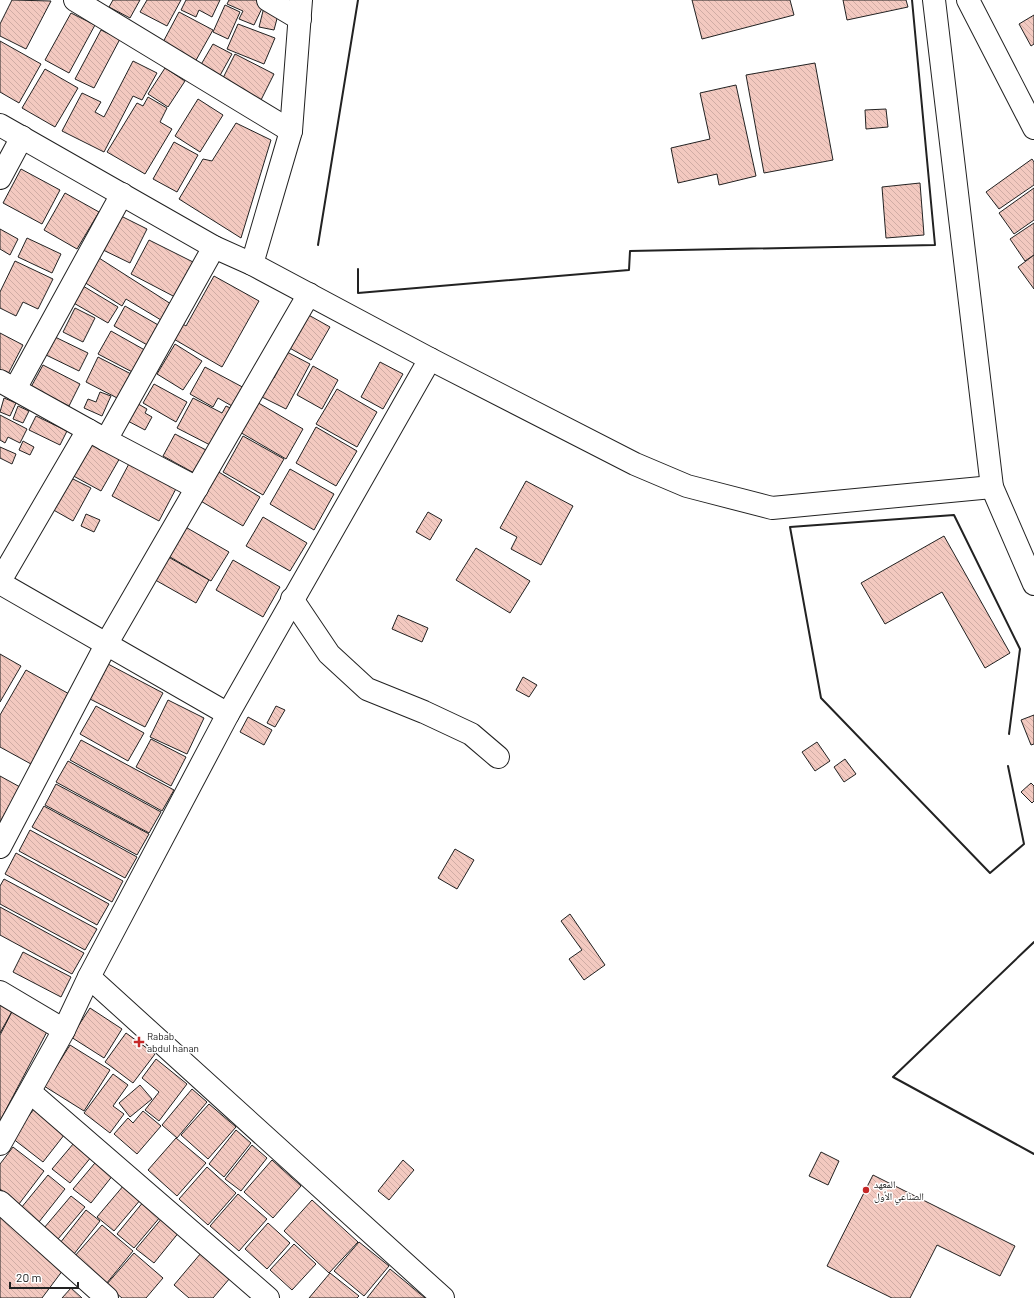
<svg xmlns="http://www.w3.org/2000/svg" width="1034" height="1298" viewBox="0 0 1034 1298" font-family="Barlow,'Noto Naskh Arabic',sans-serif">
<defs>
<pattern id="building-back-hatch" width="6" height="6" patternUnits="userSpaceOnUse"><rect width="6" height="6" fill="#f3c9c0"/><path d="M-1 5l2 2M0 0l6 6M5-1l2 2" fill="none" stroke="#d0aca5"/></pattern>
</defs>
<rect width="100%" height="100%" fill="#fff"/>
<g fill="url(#building-back-hatch)" stroke="#222">
<polygon points="12,0 51,1 26,49 0,36 0,24"/>
<polygon points="113,0 140,0 130,18 109,7"/>
<polygon points="147,0 181,0 167,26 140,12"/>
<polygon points="186,0 220,0 212,17 199,10 196,17 181,10"/>
<polygon points="229,0 260,0 265,2 254,25 239,19 243,11 227,4"/>
<polygon points="692,0 790,0 794,15 702,39"/>
<polygon points="843,0 906,0 908,7 847,20"/>
<polygon points="225,5 240,12 228,39 213,32"/>
<polygon points="264,7 279,11 274,30 259,27"/>
<polygon points="179,12 213,30 195,62 162,44"/>
<polygon points="71,13 95,25 69,73 45,60"/>
<polygon points="1034,15 1034,44 1031,46 1019,24"/>
<polygon points="238,24 275,38 264,64 227,49"/>
<polygon points="101,30 120,39 94,88 75,79"/>
<polygon points="0,41 41,64 19,103 0,92"/>
<polygon points="213,44 232,54 218,79 199,68"/>
<polygon points="235,54 274,74 260,102 221,82"/>
<polygon points="133,61 157,73 142,100 133,96 104,152 62,131 82,93 101,102 95,112 104,117"/>
<polygon points="815,63 833,160 764,173 746,75"/>
<polygon points="165,68 185,81 168,107 148,94"/>
<polygon points="45,69 78,88 55,127 22,108"/>
<polygon points="736,85 756,176 719,185 717,174 678,183 671,148 710,139 700,93"/>
<polygon points="148,97 167,108 160,122 172,129 145,174 107,152 137,103 143,106"/>
<polygon points="198,99 223,115 200,152 175,136"/>
<polygon points="886,109 888,127 866,129 865,110"/>
<polygon points="236,123 271,140 241,238 179,199 203,159 212,161"/>
<polygon points="174,142 198,155 177,192 153,179"/>
<polygon points="1032,159 1034,162 1034,185 999,209 986,192"/>
<polygon points="21,169 60,190 42,224 3,203"/>
<polygon points="920,183 924,235 886,238 882,187"/>
<polygon points="1034,188 1034,220 1014,234 999,213"/>
<polygon points="65,193 99,212 77,249 44,230"/>
<polygon points="117,214 147,229 130,263 99,248"/>
<polygon points="1034,223 1034,255 1025,261 1010,239"/>
<polygon points="0,229 18,239 10,255 0,249"/>
<polygon points="27,238 61,254 52,273 18,257"/>
<polygon points="149,240 193,262 175,297 131,274"/>
<polygon points="1034,255 1034,289 1018,267"/>
<polygon points="99,258 171,304 161,320 126,299 122,306 84,282"/>
<polygon points="15,261 53,279 38,309 23,302 16,316 0,308 0,292"/>
<polygon points="214,276 259,301 222,367 172,338 181,323 186,326"/>
<polygon points="83,286 118,307 108,323 72,302"/>
<polygon points="125,306 160,326 149,346 114,326"/>
<polygon points="75,308 95,318 83,342 63,332"/>
<polygon points="305,313 330,327 311,360 286,346"/>
<polygon points="111,331 150,353 138,375 98,354"/>
<polygon points="0,333 23,345 8,374 0,370"/>
<polygon points="53,336 88,353 79,371 44,354"/>
<polygon points="175,344 202,361 183,390 157,374"/>
<polygon points="287,352 310,364 286,409 256,394 267,374 274,378"/>
<polygon points="98,357 135,376 123,401 86,382"/>
<polygon points="380,362 403,374 383,409 361,397"/>
<polygon points="43,365 80,384 69,406 31,387"/>
<polygon points="313,366 338,380 322,409 297,395"/>
<polygon points="205,367 248,390 237,409 218,398 213,407 190,394"/>
<polygon points="154,384 187,402 176,422 143,403"/>
<polygon points="337,389 377,412 357,447 316,424"/>
<polygon points="100,392 111,396 102,416 84,408 88,399 96,402"/>
<polygon points="4,398 16,403 10,416 0,412"/>
<polygon points="193,398 222,413 226,406 237,411 212,446 177,428"/>
<polygon points="133,401 147,409 145,413 152,417 145,430 124,419"/>
<polygon points="255,401 303,429 286,459 238,431"/>
<polygon points="18,406 29,411 23,423 13,419"/>
<polygon points="0,415 27,429 20,443 8,437 5,443 0,440"/>
<polygon points="36,416 67,431 60,445 29,430"/>
<polygon points="316,427 357,451 336,486 296,463"/>
<polygon points="175,434 208,451 196,474 163,456"/>
<polygon points="243,436 284,459 263,495 223,472"/>
<polygon points="92,440 121,456 101,491 68,473"/>
<polygon points="23,441 34,447 30,455 19,450"/>
<polygon points="0,447 16,454 12,464 0,458"/>
<polygon points="132,458 179,483 159,521 112,496"/>
<polygon points="290,469 334,494 314,530 270,504"/>
<polygon points="217,471 260,497 243,526 199,500"/>
<polygon points="67,476 91,488 73,521 50,508"/>
<polygon points="526,481 573,506 541,565 511,549 517,537 500,528"/>
<polygon points="428,512 442,520 430,540 416,532"/>
<polygon points="86,514 100,520 94,532 81,526"/>
<polygon points="263,517 307,543 290,571 246,546"/>
<polygon points="182,525 229,552 211,581 165,554"/>
<polygon points="944,536 1010,653 985,668 942,592 885,624 861,583"/>
<polygon points="476,548 530,581 510,613 456,580"/>
<polygon points="163,554 209,580 196,603 150,577"/>
<polygon points="233,560 280,587 263,617 216,590"/>
<polygon points="398,615 428,628 422,642 392,629"/>
<polygon points="0,654 21,666 0,702"/>
<polygon points="108,664 163,693 145,727 90,699"/>
<polygon points="26,670 71,695 31,764 0,747 0,715"/>
<polygon points="523,677 537,685 529,697 516,690"/>
<polygon points="168,700 204,718 187,754 150,737"/>
<polygon points="96,706 144,733 128,761 80,734"/>
<polygon points="276,706 285,710 275,727 267,723"/>
<polygon points="1034,715 1034,744 1031,745 1021,720"/>
<polygon points="248,717 272,730 264,745 240,732"/>
<polygon points="151,739 186,757 171,786 136,767"/>
<polygon points="81,740 174,790 162,811 70,760"/>
<polygon points="817,742 830,761 815,771 802,752"/>
<polygon points="845,759 856,774 844,782 834,767"/>
<polygon points="68,761 161,812 149,833 56,782"/>
<polygon points="0,776 20,787 0,822"/>
<polygon points="1031,783 1034,786 1034,801 1032,803 1021,792"/>
<polygon points="56,784 149,834 137,855 45,805"/>
<polygon points="44,806 137,857 125,878 32,827"/>
<polygon points="30,830 123,881 112,902 19,851"/>
<polygon points="455,849 474,860 457,889 438,878"/>
<polygon points="16,853 109,904 97,925 5,874"/>
<polygon points="4,879 97,929 85,950 0,904 0,886"/>
<polygon points="0,907 84,953 72,974 0,935"/>
<polygon points="570,914 605,965 584,980 569,959 582,950 561,921"/>
<polygon points="23,952 71,977 61,997 13,972"/>
<polygon points="0,998 15,1006 0,1033"/>
<polygon points="15,1006 51,1024 0,1121 0,1035"/>
<polygon points="90,1008 122,1029 104,1058 71,1037"/>
<polygon points="126,1033 155,1054 133,1083 105,1062"/>
<polygon points="70,1045 110,1070 84,1111 44,1086"/>
<polygon points="156,1059 187,1084 159,1121 145,1110 159,1092 142,1078"/>
<polygon points="113,1074 128,1085 113,1106 124,1114 110,1133 84,1113"/>
<polygon points="140,1085 152,1099 130,1117 119,1103"/>
<polygon points="192,1089 207,1102 177,1138 162,1125"/>
<polygon points="209,1104 236,1127 208,1159 181,1135"/>
<polygon points="37,1105 68,1130 43,1162 12,1138"/>
<polygon points="143,1111 161,1126 137,1154 114,1134 128,1118 133,1123"/>
<polygon points="236,1130 251,1143 224,1177 209,1164"/>
<polygon points="79,1137 96,1151 70,1183 52,1169"/>
<polygon points="176,1138 206,1163 177,1196 148,1170"/>
<polygon points="252,1145 267,1158 241,1191 225,1179"/>
<polygon points="13,1147 44,1171 19,1204 0,1189 0,1164"/>
<polygon points="821,1152 839,1161 828,1185 809,1176"/>
<polygon points="100,1157 117,1170 91,1203 73,1189"/>
<polygon points="272,1160 301,1186 273,1218 244,1192"/>
<polygon points="403,1160 414,1170 389,1200 378,1191"/>
<polygon points="207,1167 236,1193 208,1225 179,1199"/>
<polygon points="48,1175 65,1189 39,1222 21,1208"/>
<polygon points="873,1175 1015,1246 1000,1276 937,1245 910,1298 892,1298 827,1266"/>
<polygon points="124,1185 141,1199 114,1231 97,1217"/>
<polygon points="238,1194 267,1219 239,1251 210,1226"/>
<polygon points="71,1196 85,1207 58,1239 44,1228"/>
<polygon points="312,1200 358,1242 329,1273 284,1231"/>
<polygon points="144,1201 161,1216 134,1248 117,1234"/>
<polygon points="86,1210 100,1221 74,1254 60,1243"/>
<polygon points="0,1216 66,1266 42,1298 0,1298"/>
<polygon points="163,1217 180,1231 154,1263 136,1249"/>
<polygon points="268,1223 290,1243 267,1269 245,1249"/>
<polygon points="102,1225 133,1251 106,1284 74,1257"/>
<polygon points="359,1242 389,1266 364,1296 334,1271"/>
<polygon points="294,1244 316,1264 292,1290 270,1270"/>
<polygon points="134,1253 163,1278 146,1298 122,1298 106,1285"/>
<polygon points="201,1253 230,1278 213,1298 189,1298 174,1285"/>
<polygon points="390,1269 425,1298 367,1298"/>
<polygon points="330,1273 359,1296 357,1298 309,1298"/>
<polygon points="71,1288 82,1298 62,1298"/>
</g>
<g fill="none" stroke-linecap="round" stroke-linejoin="round">
<defs>
<g id="minor">
<polyline points="75,0 291,131"/>
<polyline points="268,0 300,19"/>
<polyline points="934,0 992,487 1034,584"/>
<polyline points="968,0 1034,128"/>
<polyline points="0,125 214,247 252,264 430,359 635,464 687,486 772,508 992,487"/>
<polyline points="0,178 22,137"/>
<polyline points="252,264 291,131 301,0"/>
<polyline points="0,381 106,440 197,488"/>
<polyline points="15,389 122,194"/>
<polyline points="106,440 214,247"/>
<polyline points="0,581 88,430"/>
<polyline points="0,583 228,714"/>
<polyline points="292,599 329,654 367,689 424,712 471,734 498,757"/>
<polyline points="0,847 107,643 309,294"/>
<polyline points="89,977 443,1298"/>
<polyline points="0,992 64,1030"/>
<polyline points="30,1092 268,1298"/>
<polyline points="0,1144 64,1030 89,977 228,714 430,359"/>
<polyline points="0,1202 107,1298"/>
</g>
</defs>
<use href="#minor" stroke="#222" stroke-width="24"/>
<use href="#minor" stroke="#fff" stroke-width="22"/>
<g stroke="#222" stroke-width="2">
<polyline points="318,245 358,0"/>
<polyline points="358,269 358,293 629,270 630,251 935,245 912,0"/>
<polyline points="1008,766 1024,844 990,873 821,698 790,527 954,515 1020,649 1009,734"/>
<polyline points="1034,942 893,1077 1034,1154"/>
</g>
</g>
<g fill="#c62828" stroke="#fff" stroke-width="1.5">
<path d="M137 1036h4v4h4v4h-4v4h-4v-4h-4v-4h4z"/>
<circle cx="866" cy="1190" r="4"/>
</g>
<g text-anchor="middle" dominant-baseline="central" stroke-width="3" stroke-linejoin="round" paint-order="stroke">
<g font-size="10" fill="#222" stroke="#fff" text-anchor="start">
<text x="147" y="1036">Rabab<tspan x="147" dy="12">abdul hanan</tspan></text>
<text x="874" y="1184">المعهد<tspan x="874" dy="12">الصناعي الأول</tspan></text>
</g>
</g>
<path d="M10 1282v6h68v-6" fill="none" stroke="#222222" stroke-width="2"/>
<text x="16" y="1282" font-size="12" fill="#222222" stroke="#ffffff" stroke-width="3" paint-order="stroke">20 m</text>
</svg>
